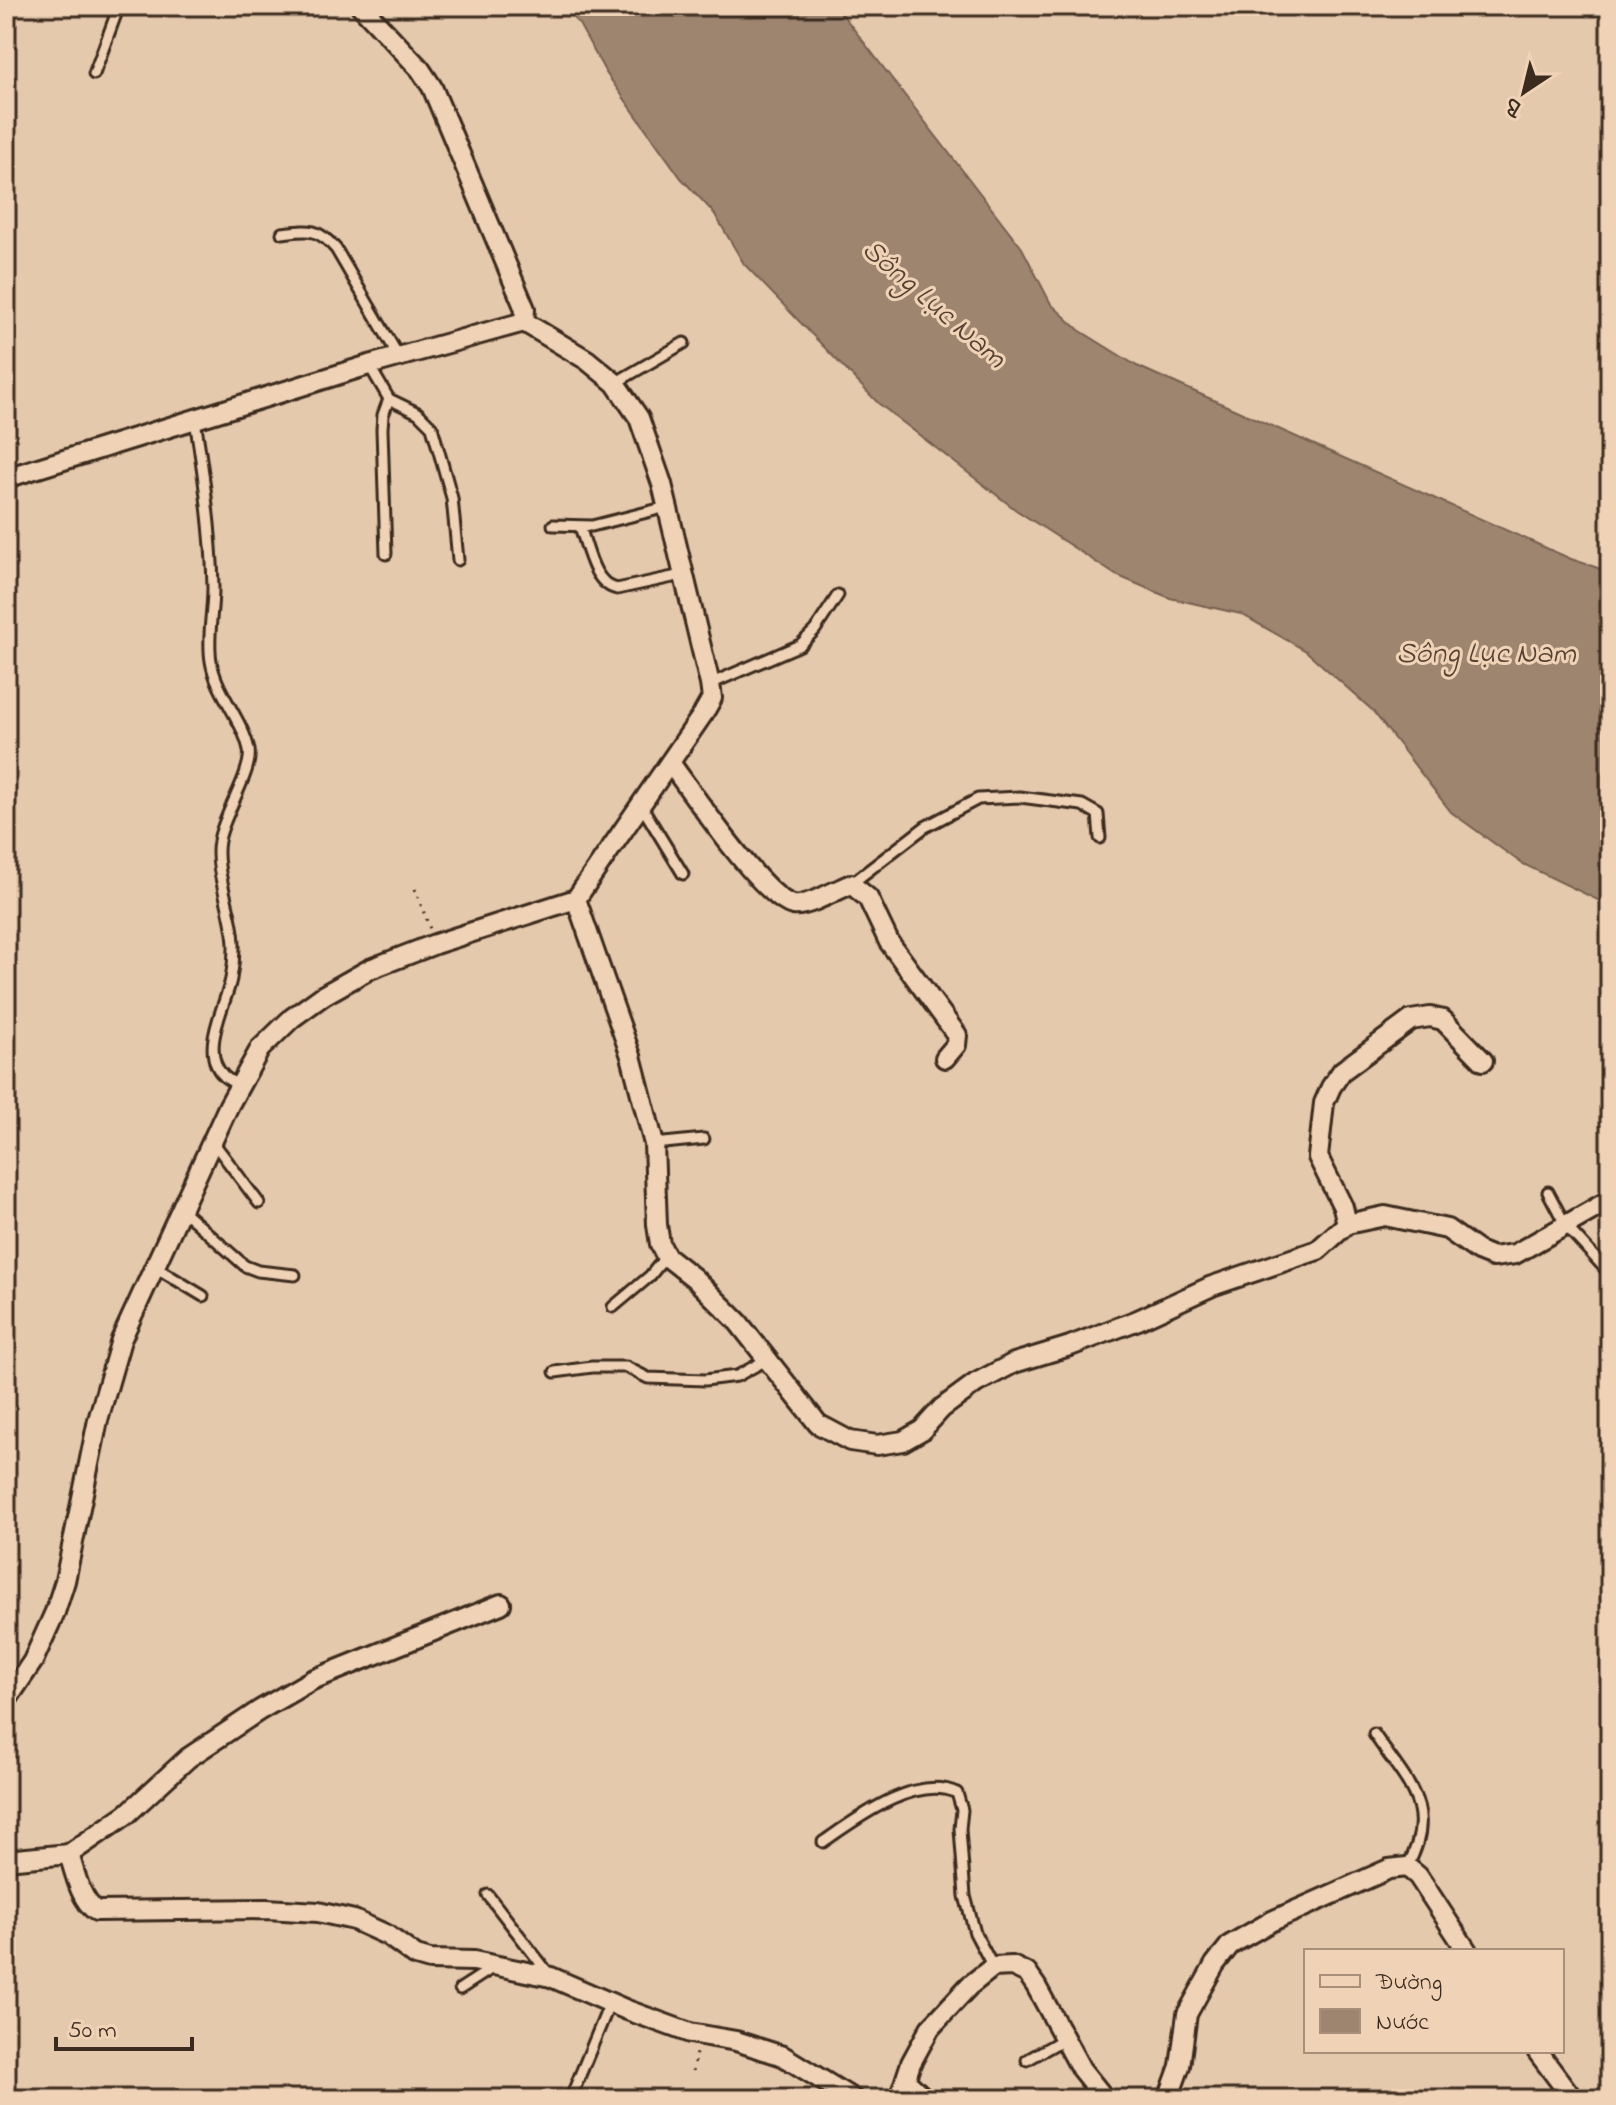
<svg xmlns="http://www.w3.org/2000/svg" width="1616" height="2105" viewBox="0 0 1616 2105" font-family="'Indie Flower',sans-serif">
<rect width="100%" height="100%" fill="#e5c9ad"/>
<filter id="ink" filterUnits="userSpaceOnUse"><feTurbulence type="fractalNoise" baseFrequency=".0125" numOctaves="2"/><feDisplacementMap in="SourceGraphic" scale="16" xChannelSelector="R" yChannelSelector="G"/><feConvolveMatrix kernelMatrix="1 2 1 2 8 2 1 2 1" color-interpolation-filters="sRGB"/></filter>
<g filter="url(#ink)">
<polygon fill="#9d8570" stroke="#76614f" stroke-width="2" points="562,6 836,6 1022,248 1051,304 1079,330 1137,366 1571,559 1610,572 1610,906 1521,863 1451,812 1372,710 1306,651 1241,614 1170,598 1116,575 1016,510 878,403 744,264 714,213 681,178 606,73 579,24"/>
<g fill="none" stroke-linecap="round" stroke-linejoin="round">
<defs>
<g id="lane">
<polyline points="94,74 119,6"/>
<path d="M282 233C309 230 317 227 336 249L399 357"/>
<polyline points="369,365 389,399 418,413 432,427 452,498 458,560"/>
<polyline points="615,383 684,343"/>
<path d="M195 420C204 475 212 532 213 588 213 613 207 637 211 661 216 693 243 720 249 750 253 771 222 817 219 841 213 871 235 916 234 948 234 958 233 969 231 979 226 1005 198 1052 224 1076 228 1080 235 1083 239 1086"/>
<polyline points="553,525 592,526 667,507"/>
<path d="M580 527C588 548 593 584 617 589L682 575"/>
<polyline points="386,554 382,429 383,415 389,399"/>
<polyline points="710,684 800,645 815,630 838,595"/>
<polyline points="641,805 683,874"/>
<polyline points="851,884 925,827 978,799 1020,797 1082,805 1098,814 1100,838"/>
<polyline points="213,1142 259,1203"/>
<polyline points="654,1144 704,1139"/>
<polyline points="1548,1192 1566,1226 1610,1274"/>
<polyline points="181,1209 245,1266 258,1271 295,1275"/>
<polyline points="155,1267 203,1296"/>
<polyline points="613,1307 650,1276 666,1256"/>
<polyline points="555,1372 592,1367 626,1367 648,1378 705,1380 737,1376 768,1359"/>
<path d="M1374 1734C1406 1782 1440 1808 1407 1867"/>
<path d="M823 1842C855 1820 916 1773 957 1793L962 1810 960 1829 965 1896 975 1933 993 1967"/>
<polyline points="488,1895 549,1974"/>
<polyline points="460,1989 494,1967"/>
<polyline points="1027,2060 1064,2039"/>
<polyline points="906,2075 932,2099"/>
<polyline points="571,2097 610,2003"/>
</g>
<g id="street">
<polyline points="361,6 420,69 432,87 525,309 524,322"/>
<polyline points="6,478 369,365 524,322 587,360 615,383 639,418 662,484 710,684 712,698 703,714 576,899 435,944 370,969 324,995 292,1018 260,1049 229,1105 121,1340 98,1420 65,1581 55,1612 33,1661 6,1701"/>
<path d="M671 764C691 791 763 898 793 905 805 908 839 889 851 884L868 898 889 942 957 1035 956 1045 945 1058"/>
<polyline points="576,899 631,1056 654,1144 657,1225 660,1244 666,1256 694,1278 738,1322 818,1424 850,1441 877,1445 903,1441 922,1430 942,1408 976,1383 1014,1363 1070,1346 1138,1320 1212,1286 1318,1250 1347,1224 1385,1216 1447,1229 1478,1251 1493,1257 1515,1254 1610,1200"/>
<polyline points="1347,1224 1343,1207 1318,1157 1324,1103 1331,1087 1342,1071 1411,1020 1430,1017 1443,1020 1483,1061"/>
<polyline points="69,1854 127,1814 188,1758 260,1710 312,1680 501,1604"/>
<path d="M6 1860 69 1854C75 1873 80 1899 96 1911L266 1909 318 1912 354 1920 387 1935 416 1956 430 1960 474 1961 551 1977 627 2010 690 2033 736 2041 783 2056 853 2099"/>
<polyline points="1537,2051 1573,2099"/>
<polyline points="899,2099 911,2063 930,2028 969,1986 993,1967 1012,1966 1027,1973 1036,1986 1081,2069 1105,2099"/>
<polyline points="1168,2099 1180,2066 1187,2014 1215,1964 1230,1945 1272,1921 1389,1869 1407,1867 1418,1876 1467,1951"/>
</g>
</defs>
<use href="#lane" stroke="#3b2a1e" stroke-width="15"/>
<use href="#street" stroke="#3b2a1e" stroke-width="24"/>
<g stroke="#3b2a1e" stroke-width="3" stroke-dasharray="2 6" stroke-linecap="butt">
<polyline points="415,889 430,929"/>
<polyline points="693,2071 696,2052"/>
</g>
<use href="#lane" stroke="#f0d3b6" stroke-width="9"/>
<use href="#street" stroke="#f0d3b6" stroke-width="18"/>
</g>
</g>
<g text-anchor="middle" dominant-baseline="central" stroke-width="6" stroke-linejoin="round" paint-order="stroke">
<g font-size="30" font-style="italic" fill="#544132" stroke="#f0d3b6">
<text transform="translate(933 305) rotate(41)">Sông Lục Nam</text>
<text x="1486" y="655">Sông Lục Nam</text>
</g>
</g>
<rect width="1616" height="2105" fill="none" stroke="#f0d3b6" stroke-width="32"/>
<rect x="16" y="16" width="1584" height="2073" fill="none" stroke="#3b2a1e" stroke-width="3" filter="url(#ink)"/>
<rect x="1304" y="1949" width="260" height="104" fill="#f0d3b6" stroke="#a88f79" stroke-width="2"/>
<rect x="1320" y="1975" width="40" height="12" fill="#f0d3b6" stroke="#a88f79" stroke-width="2"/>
<text x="1376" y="1989" font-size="24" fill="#3b2a1e">Đường</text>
<rect x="1320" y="2009" width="40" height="24" fill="#9d8570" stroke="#a88f79" stroke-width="2"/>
<text x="1376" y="2029" font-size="24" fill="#3b2a1e">Nước</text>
<g transform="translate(1524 92) rotate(215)" stroke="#f0d3b6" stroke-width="6" paint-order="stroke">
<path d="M0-6L14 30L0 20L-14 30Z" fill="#3b2a1e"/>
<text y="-12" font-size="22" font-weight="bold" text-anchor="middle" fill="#3b2a1e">B</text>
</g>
<path d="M56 2037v12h136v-12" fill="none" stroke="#3b2a1e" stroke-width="4"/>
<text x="68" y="2037" font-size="24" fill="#3b2a1e" stroke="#f0d3b6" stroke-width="6" paint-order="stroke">50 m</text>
</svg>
